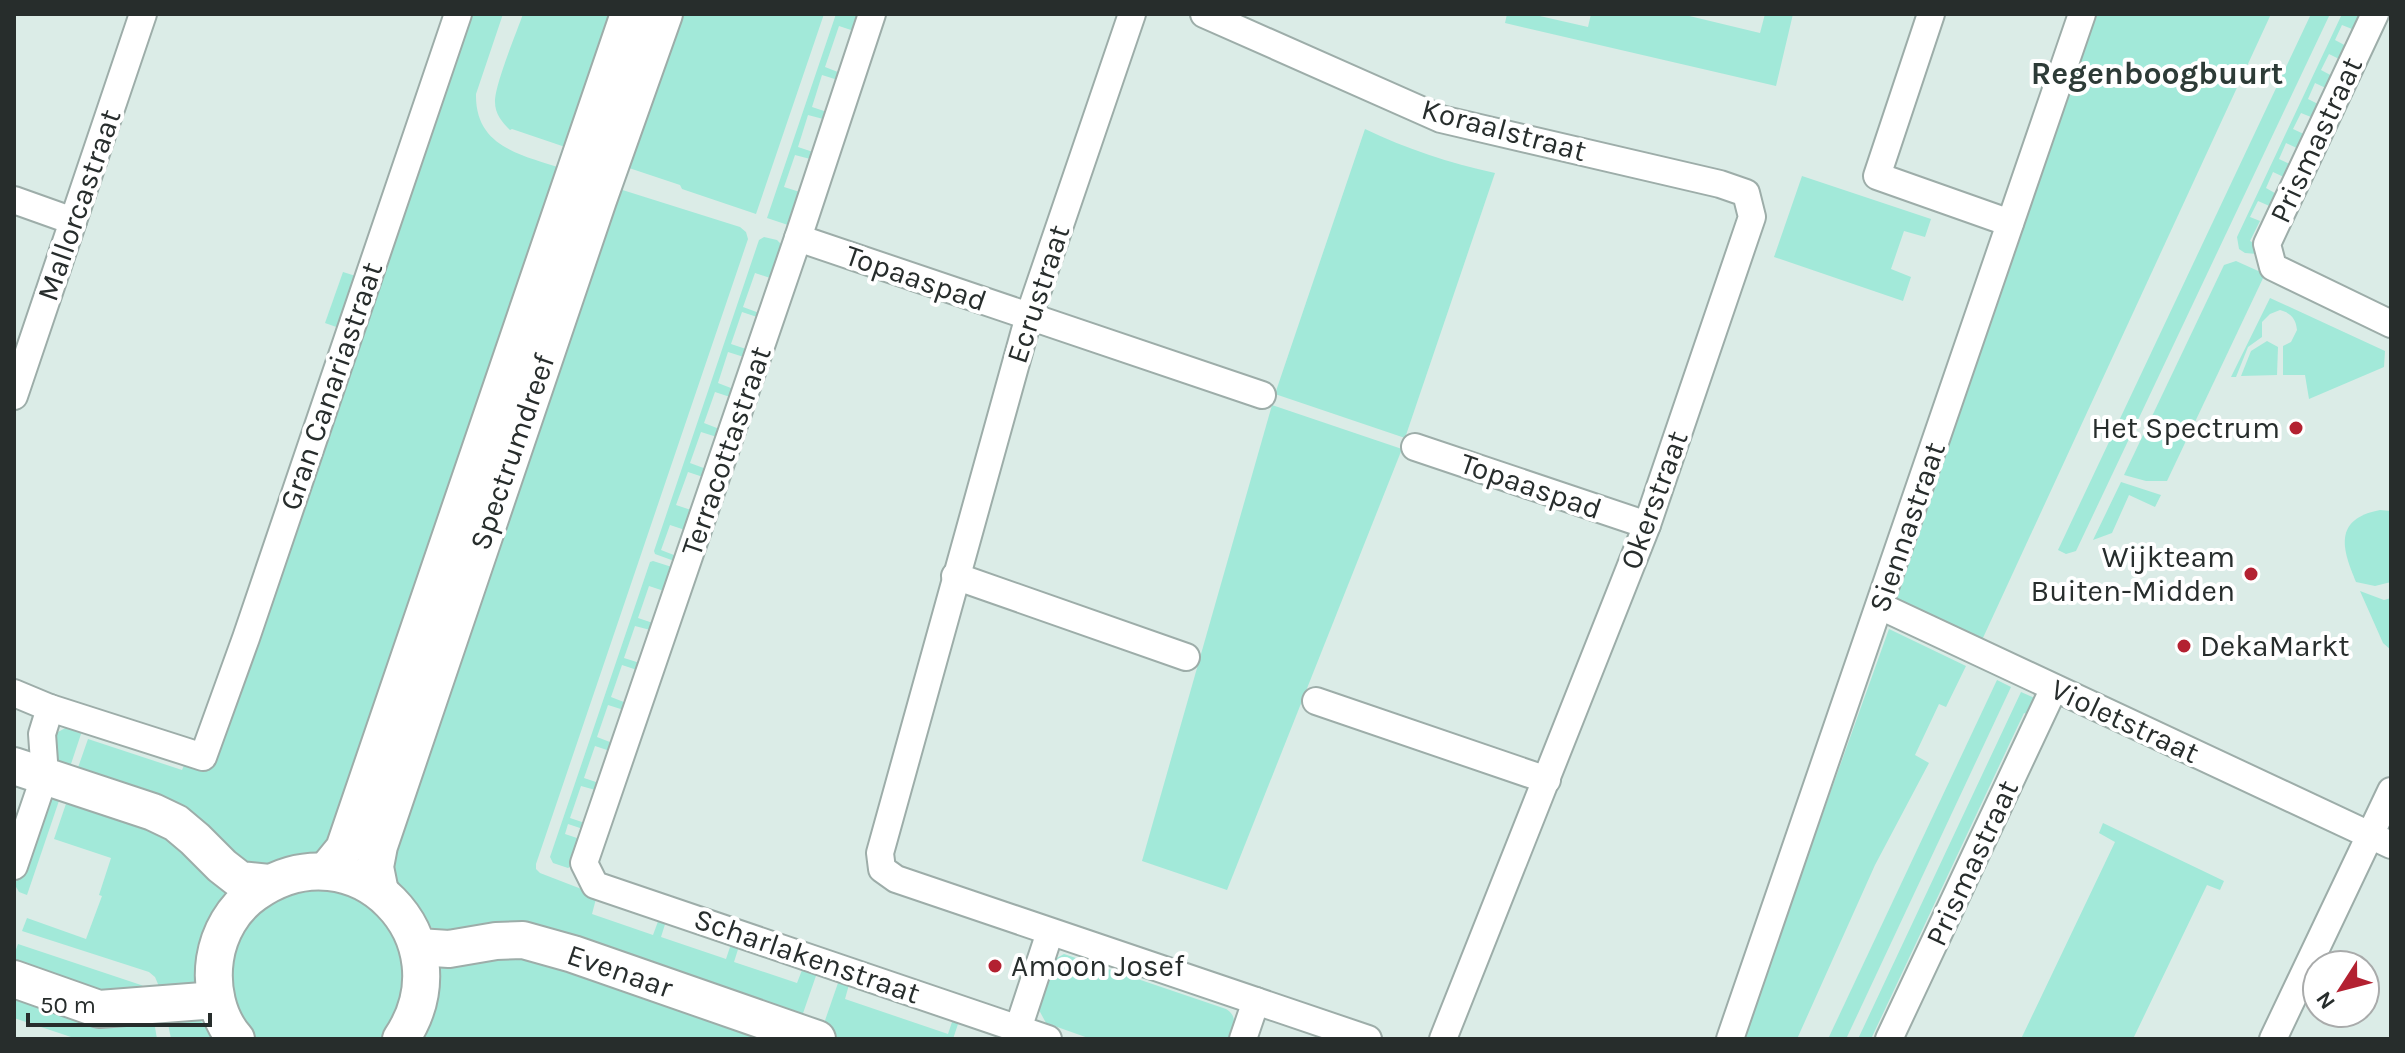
<svg xmlns="http://www.w3.org/2000/svg" width="2405" height="1053" viewBox="0 0 2405 1053" font-family="Karla,sans-serif">
<rect width="100%" height="100%" fill="#dbece7"/>
<g fill="#a2e9d9">
<path d="M466 14H503L476 94C475 148 523 155 564 169L345 823 323 852 304 862 252 868 74 779 88 739 182 770 185 763 197 767Z"/>
<path d="M523 14H620L571 149 512 129 510 130C502 122 495 114 495 102 495 84 516 34 523 14Z"/>
<polygon points="669,14 824,14 756,214 682,189 680,185 620,165"/>
<polygon points="836,14 863,14 857,32 839,26 825,67 843,74 841,81 822,75 812,107 830,113 827,120 808,115 798,147 816,153 814,160 795,155 784,187 803,193 791,226 767,218"/>
<polygon points="1507,14 1531,14 1588,27 1591,14 1681,14 1760,33 1765,14 1793,14 1776,86 1505,23"/>
<polygon points="2090,14 2271,14 1982,640 1890,598"/>
<polygon points="2311,14 2330,14 2076,551 2066,554 2058,550"/>
<polygon points="2342,14 2359,14 2365,17 2357,31 2342,25 2335,40 2350,48 2343,61 2329,54 2321,70 2336,78 2330,90 2315,83 2308,99 2322,106 2316,119 2301,113 2293,129 2308,136 2301,150 2286,143 2279,159 2294,166 2288,179 2273,172 2266,188 2280,196 2274,208 2258,201 2250,217 2260,221 2250,241 2258,245 2257,254 2245,253 2239,249 2237,237"/>
<path d="M1365 129C1407 149 1449 163 1495 173L1405 438 1275 394Z"/>
<polygon points="1802,176 1931,219 1925,237 1904,231 1891,269 1911,277 1903,301 1774,257"/>
<polygon points="613,187 740,227 746,232 748,239 536,864 536,869 540,873 597,895 592,914 653,935 660,916 667,918 661,937 726,959 732,941 740,943 734,962 797,983 804,965 818,970 799,1025 442,934 420,920 388,876"/>
<polygon points="764,237 777,240 782,245 773,279 755,273 743,307 762,314 760,318 742,312 731,344 749,350 747,358 728,352 718,383 736,390 733,398 715,392 704,423 722,430 720,438 701,432 690,463 709,470 706,478 688,472 676,505 694,511 688,531 670,525 661,550 679,557 677,562 655,554 654,551 759,240"/>
<polygon points="2236,261 2265,274 2167,481 2146,481 2124,475 2224,265"/>
<polygon points="343,272 359,277 342,329 325,323"/>
<path d="M2270 298 2385 351 2384 367 2309 399 2305 375H2283V346L2291 342 2297 330C2296 319 2291 313 2280 310L2270 314 2262 322V337L2248 347 2236 377H2231Z"/>
<polygon points="2267,341 2278,347 2277,375 2241,376 2251,351"/>
<polygon points="1272,405 1402,449 1227,890 1142,861"/>
<polygon points="2121,482 2161,495 2155,507 2129,495 2112,533 2093,540"/>
<path d="M2380 510 2391 511V582L2375 586 2356 582C2342 549 2333 519 2380 510Z"/>
<polygon points="653,561 675,568 667,592 649,586 638,618 656,624 654,631 635,626 624,658 643,664 640,671 622,665 611,697 629,704 627,711 608,705 597,737 615,744 613,752 595,746 584,778 602,784 599,791 581,786 570,818 588,824 586,830 568,824 565,834 583,840 575,864 568,868 553,863 550,857 650,562"/>
<polygon points="2360,591 2384,600 2391,598 2391,650 2383,643"/>
<polygon points="1889,629 1966,666 1946,707 1939,704 1915,755 1929,763 1875,865 1797,1039 1742,1039"/>
<polygon points="1997,680 2011,687 1846,1039 1828,1039"/>
<polygon points="2021,692 2039,700 2032,716 2024,713 2015,732 1871,1039 1858,1039"/>
<polygon points="69,726 83,728 67,776 59,770 52,746 58,732"/>
<polygon points="47,789 63,789 27,895 19,892 15,885"/>
<polygon points="70,792 162,823 235,896 205,987 163,996 155,977 149,972 22,931 27,918 86,939 102,896 99,895 111,858 54,839"/>
<polygon points="2103,823 2224,881 2220,890 2207,885 2133,1039 2021,1039 2115,842 2099,833"/>
<polygon points="302,882 367,895 412,965 388,1039 247,1039 223,979 245,915"/>
<polygon points="18,944 141,985 147,988 129,1002 14,973 14,955"/>
<polygon points="507,949 794,1039 412,1039 430,963"/>
<path d="M1064 954 1226 1009C1239 1017 1233 1027 1229 1039H1091L1046 1023 1039 1010 1055 959Z"/>
<polygon points="846,980 850,981 845,999 948,1034 954,1016 960,1018 953,1039 841,1039 821,1032 838,983"/>
<polygon points="14,987 153,1015 157,1039 77,1039 14,1018"/>
<polygon points="166,1013 196,1017 222,1039 171,1039"/>
</g>
<g fill="none" stroke-linecap="round" stroke-linejoin="round">
<defs>
<g id="minor">
<polyline points="872,14 798,238 584,863 595,885 1048,1039"/>
<polyline points="1132,14 1029,316 880,853 882,869 896,879 1368,1039"/>
<polyline points="1204,14 1441,119 1720,184 1746,193 1752,217 1647,525 1443,1039"/>
<polyline points="1931,14 1877,176 2010,223"/>
<polyline points="2375,14 2267,244 2273,267 2391,324"/>
<polyline points="14,200 73,221"/>
<polyline points="798,238 1262,395"/>
<polyline points="14,396 143,14"/>
<polyline points="1415,447 1647,525"/>
<polyline points="955,576 1186,657"/>
<polyline points="1880,606 2391,845"/>
<polyline points="14,693 50,708 203,757 246,638 458,14"/>
<polyline points="1316,701 1547,780"/>
<polyline points="14,866 45,775 42,734 50,708"/>
<polyline points="1018,1029 1050,932"/>
<polyline points="1243,1039 1256,1001"/>
<polyline points="1730,1039 2082,14"/>
<polyline points="1889,1039 2054,688"/>
<polyline points="2273,1039 2391,791"/>
</g>
<g id="secondary">
<polyline points="14,766 153,812 176,823 195,839 222,866 240,880 269,883"/>
<polyline points="326,871 344,849 629,14"/>
<polyline points="380,892 375,867 379,846 598,200 664,14"/>
<polyline points="418,947 449,949 496,941 523,940 573,954 817,1039"/>
<polyline points="14,979 99,1009 216,1000"/>
<path d="M236 1039C217 1018 211 986 215 959 219 933 233 908 255 893 355 823 468 939 401 1039"/>
</g>
</defs>
<use href="#minor" stroke="#9dada9" stroke-width="30"/>
<use href="#secondary" stroke="#9dada9" stroke-width="40"/>
<use href="#minor" stroke="#fff" stroke-width="26"/>
<use href="#secondary" stroke="#fff" stroke-width="36"/>
</g>
<g fill="#b32131" stroke="#fff" stroke-width="3">
<circle cx="2296" cy="428" r="8"/>
<circle cx="2251" cy="574" r="8"/>
<circle cx="2184" cy="646" r="8"/>
<circle cx="995" cy="966" r="8"/>
</g>
<g text-anchor="middle" dominant-baseline="central" stroke-width="8" stroke-linejoin="round" paint-order="stroke">
<g font-size="30" fill="#272d2c" stroke="#fff">
<text transform="translate(1504 130) rotate(15)">Koraalstraat</text>
<text transform="translate(2316 140) rotate(-65)">Prismastraat</text>
<text transform="translate(79 205) rotate(-71)">Mallorcastraat</text>
<text transform="translate(916 278) rotate(19)">Topaaspad</text>
<text transform="translate(1038 294) rotate(-72)">Ecrustraat</text>
<text transform="translate(331 386) rotate(-71)">Gran Canariastraat</text>
<text transform="translate(726 451) rotate(-71)">Terracottastraat</text>
<text transform="translate(512 452) rotate(-71)">Spectrumdreef</text>
<text transform="translate(1531 486) rotate(19)">Topaaspad</text>
<text transform="translate(1654 500) rotate(-70)">Okerstraat</text>
<text transform="translate(1907 527) rotate(-71)">Siennastraat</text>
<text transform="translate(2125 721) rotate(25)">Violetstraat</text>
<text transform="translate(1972 863) rotate(-65)">Prismastraat</text>
<text transform="translate(807 956) rotate(19)">Scharlakenstraat</text>
<text transform="translate(620 971) rotate(19)">Evenaar</text>
</g>
<g font-size="30" fill="#272d2c" stroke="#fff" text-anchor="end">
<text x="2280" y="428">Het Spectrum</text>
<text x="2235" y="557">Wijkteam<tspan x="2235" dy="34">Buiten-Midden</tspan></text>
<text x="2200" y="646" text-anchor="start">DekaMarkt</text>
<text x="1011" y="966" text-anchor="start">Amoon Josef</text>
</g>
<g font-size="32" font-weight="bold" fill="#2d3b37" stroke="#fff">
<text x="2157" y="73">Regenboogbuurt</text>
</g>
</g>
<rect width="2405" height="1053" fill="none" stroke="#272d2c" stroke-width="32"/>
<g transform="translate(2341 989) rotate(234)"><circle r="38" fill="#ffffff" stroke="#a9abab" stroke-width="2"/>
<path d="M0-6L14 30L0 20L-14 30Z" fill="#b32131"/>
<text y="-12" font-size="22" font-weight="bold" text-anchor="middle" fill="#272d2c">N</text>
</g>
<path d="M28 1013v12h182v-12" fill="none" stroke="#272d2c" stroke-width="4"/>
<text x="40" y="1013" font-size="24" fill="#272d2c" stroke="#ffffff" stroke-width="6" paint-order="stroke">50 m</text>
</svg>
